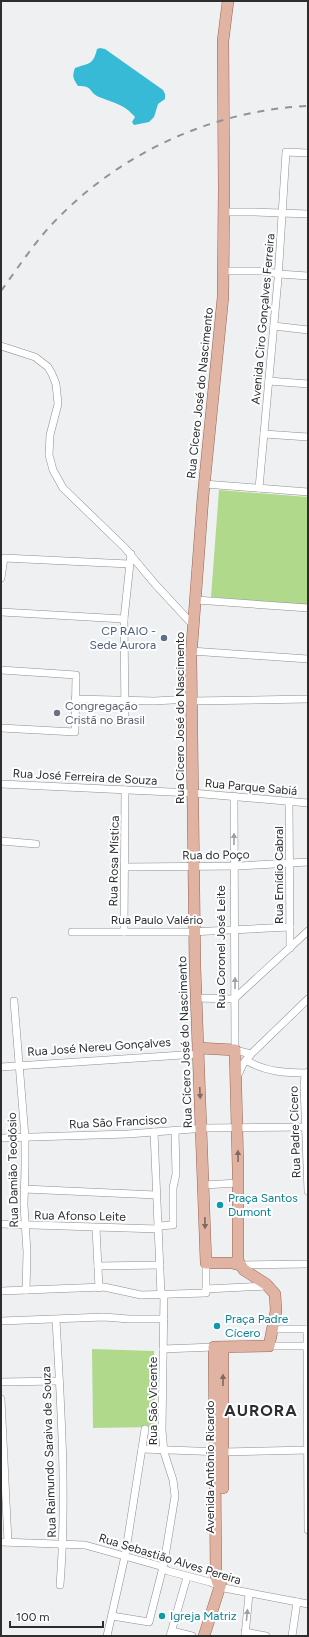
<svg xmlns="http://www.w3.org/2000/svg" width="309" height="1637" viewBox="0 0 309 1637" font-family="Figtree,sans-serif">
<rect width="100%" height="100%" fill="#eff0f2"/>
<g fill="#b0d98c">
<polygon points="219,490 308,497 308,605 211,597"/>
<polygon points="92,1349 154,1351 155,1427 93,1428"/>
</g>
<path fill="#36bad5" d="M100 48 105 49 163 90 165 94V99L158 104 154 117 149 122 134 125 132 122 135 117C124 104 114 103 99 97 88 92 94 86 78 86 73 79 72 76 75 68 88 63 93 66 97 49Z"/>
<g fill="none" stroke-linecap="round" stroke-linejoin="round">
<defs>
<g id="street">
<polyline points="224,212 253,212 308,214"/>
<polyline points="223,271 263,271 279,274 308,276"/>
<polyline points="274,326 308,330"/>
<polyline points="1,346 35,357 48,367 52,374 56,384 58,404 50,435 49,455 53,470 63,488 125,548 155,584 193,625"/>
<polyline points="269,381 308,384"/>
<polyline points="264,434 308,437"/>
<polyline points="204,484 308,492"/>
<polyline points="259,488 278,279 286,152 308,153"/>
<polyline points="1,578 4,558 129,564"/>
<polyline points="196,600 308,608"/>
<polyline points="1,612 124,619"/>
<polyline points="191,651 308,659"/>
<polyline points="1,670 76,675 75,732 1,728"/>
<polyline points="75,699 154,701 191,699"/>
<polyline points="191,701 308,699"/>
<polyline points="125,717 124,619 131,554"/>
<polyline points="1,784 192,793 308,803"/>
<polyline points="234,796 235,1050 251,1054"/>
<polyline points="289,801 290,948"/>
<polyline points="1,841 36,844"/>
<polyline points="125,867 239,866 308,862"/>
<polyline points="72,932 190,932 290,927"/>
<polyline points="124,932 125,790"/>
<polyline points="196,998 234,999 308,931"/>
<polyline points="14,1001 25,1137 25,1168 24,1205 27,1252 26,1290"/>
<path d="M246 1060C265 1072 286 1073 308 1073"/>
<polyline points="1,1067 198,1054"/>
<polyline points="308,1072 305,1076 304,1085 308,1191"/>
<polyline points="238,1075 243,1064 251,1054 308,999"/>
<polyline points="154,1132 161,1295"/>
<polyline points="1,1138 128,1134 206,1128 308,1127"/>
<polyline points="204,1185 238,1183"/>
<polyline points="24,1189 156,1195"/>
<polyline points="1,1224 158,1229"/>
<polyline points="158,1226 173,1225 173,1188 176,1174 175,1131"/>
<polyline points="96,1228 99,1288"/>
<polyline points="240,1265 308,1264"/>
<polyline points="98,1266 160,1265"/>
<polyline points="206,1289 267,1286"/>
<polyline points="1,1291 104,1287 141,1295 206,1293 206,1263"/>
<path d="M56 1320C61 1408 67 1496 60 1585"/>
<polyline points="1,1321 104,1317 129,1319 164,1319"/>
<polyline points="272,1329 308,1329"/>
<polyline points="307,1329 308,1530"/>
<polyline points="269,1346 307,1346"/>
<polyline points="163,1349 214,1347"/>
<polyline points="1,1382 59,1381"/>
<polyline points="1,1399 8,1542"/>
<polyline points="142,1449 223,1452 308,1450"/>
<polyline points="1,1542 85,1545 160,1566 168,1571 210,1582 224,1588 308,1604"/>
<polyline points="112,1616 149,1622 164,1563 175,1496 173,1480 164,1452 162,1430 164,1294"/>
<polyline points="172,1631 192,1636"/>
<polyline points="245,1632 266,1636"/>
<polyline points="107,1636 125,1556 145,1429"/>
<polyline points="170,1636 187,1577"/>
<polyline points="245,1636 249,1594"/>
<polyline points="292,1636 297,1602"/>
</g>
<g id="primary">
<polyline points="228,1 223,41 224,189 223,297 203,497 191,657 195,967 206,1263 232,1263 240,1265"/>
<polyline points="198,1048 235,1050 238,1168 238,1261 244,1270 266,1284 275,1294 276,1311 269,1346 214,1347 216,1577 219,1586"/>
<polyline points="223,1488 223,1347"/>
<polyline points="204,1636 222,1580"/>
</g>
</defs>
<use href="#street" stroke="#8d8e90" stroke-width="8"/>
<use href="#primary" stroke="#956452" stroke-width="12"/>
<use href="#street" stroke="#fff" stroke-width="7"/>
<use href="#primary" stroke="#e1b3a3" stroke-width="11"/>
<path stroke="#939395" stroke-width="2" stroke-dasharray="7 7" stroke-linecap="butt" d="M1 291C20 265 38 237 61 215 126 150 217 110 308 106"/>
</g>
<defs><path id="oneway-solid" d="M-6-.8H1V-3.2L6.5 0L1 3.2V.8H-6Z"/></defs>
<g fill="#a0a0a1">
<use href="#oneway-solid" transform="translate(234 839) rotate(-90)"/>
<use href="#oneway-solid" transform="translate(235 983) rotate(-90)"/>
<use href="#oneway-solid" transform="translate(247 1615) rotate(-84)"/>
</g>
<g fill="#7e6963">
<use href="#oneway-solid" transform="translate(200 1093) rotate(87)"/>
<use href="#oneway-solid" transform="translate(238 1156) rotate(-91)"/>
<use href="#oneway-solid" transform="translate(205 1223) rotate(89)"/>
<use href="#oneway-solid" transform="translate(223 1380) rotate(-90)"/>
</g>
<circle fill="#5c6f8a" stroke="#fdfeff" stroke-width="1.5" cx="164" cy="638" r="4"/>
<circle fill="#6b7280" stroke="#fdfeff" stroke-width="1.5" cx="57" cy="713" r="4"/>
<g fill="#0f9aa8" stroke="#fdfeff" stroke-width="1.5">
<circle cx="220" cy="1205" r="4"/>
<circle cx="217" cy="1326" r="4"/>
<circle cx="162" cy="1616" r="4"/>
</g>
<g text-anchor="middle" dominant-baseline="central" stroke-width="4" stroke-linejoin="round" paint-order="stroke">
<g font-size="12" fill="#2d2d2e" stroke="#fdfeff">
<text transform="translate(263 319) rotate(-85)">Avenida Ciro Gonçalves Ferreira</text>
<text transform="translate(200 393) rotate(-84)">Rua Cícero José do Nascimento</text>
<text transform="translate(180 718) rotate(-90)">Rua Cícero José do Nascimento</text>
<text transform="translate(85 777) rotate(3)">Rua José Ferreira de Souza</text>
<text transform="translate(251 787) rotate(5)">Rua Parque Sabiá</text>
<text transform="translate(216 855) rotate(-1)">Rua do Poço</text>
<text transform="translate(114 861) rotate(-89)">Rua Rosa Mística</text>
<text transform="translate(279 875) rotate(-90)">Rua Emídio Cabral</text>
<text x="157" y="920">Rua Paulo Valério</text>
<text transform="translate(221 947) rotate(-90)">Rua Coronel José Leite</text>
<text transform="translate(185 1042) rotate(-92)">Rua Cícero José do Nascimento</text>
<text transform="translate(99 1047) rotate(-4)">Rua José Nereu Gonçalves</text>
<text transform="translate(118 1122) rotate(-3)">Rua São Francisco</text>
<text transform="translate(295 1132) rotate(-92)">Rua Padre Cícero</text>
<text transform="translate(13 1170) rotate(-91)">Rua Damião Teodósio</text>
<text transform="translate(80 1216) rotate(1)">Rua Afonso Leite</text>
<text transform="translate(153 1401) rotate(-90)">Rua São Vicente</text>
<text transform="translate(49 1452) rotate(-92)">Rua Raimundo Saraiva de Souza</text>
<text transform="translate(210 1467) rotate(-90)">Avenida Antônio Ricardo</text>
<text transform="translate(170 1559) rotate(17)">Rua Sebastião Alves Pereira</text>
</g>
<g font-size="12" fill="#4e5e75" stroke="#fdfeff" text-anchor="end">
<text x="156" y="631">CP RAIO -<tspan x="156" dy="14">Sede Aurora</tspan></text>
</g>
<g font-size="12" fill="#5b616d" stroke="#fdfeff" text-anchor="start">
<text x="65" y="706">Congregação<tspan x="65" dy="14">Cristã no Brasil</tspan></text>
</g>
<g font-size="12" fill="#0d838f" stroke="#fdfeff" text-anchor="start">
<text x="228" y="1198">Praça Santos<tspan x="228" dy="14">Dumont</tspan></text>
<text x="225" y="1319">Praça Padre<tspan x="225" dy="14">Cícero</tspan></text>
<text x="170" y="1616">Igreja Matriz</text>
</g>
<g font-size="16" font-weight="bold" letter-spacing="1" fill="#2d2d2e" stroke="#fdfeff">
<text x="261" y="1410">AURORA</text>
</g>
</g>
<rect width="309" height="1637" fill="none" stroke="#2d2d2e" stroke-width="4"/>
<path d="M10 1621v6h93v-6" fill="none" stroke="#2d2d2e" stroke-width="2"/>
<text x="16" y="1621" font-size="12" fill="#2d2d2e" stroke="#fdfeff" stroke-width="3" paint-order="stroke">100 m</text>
</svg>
